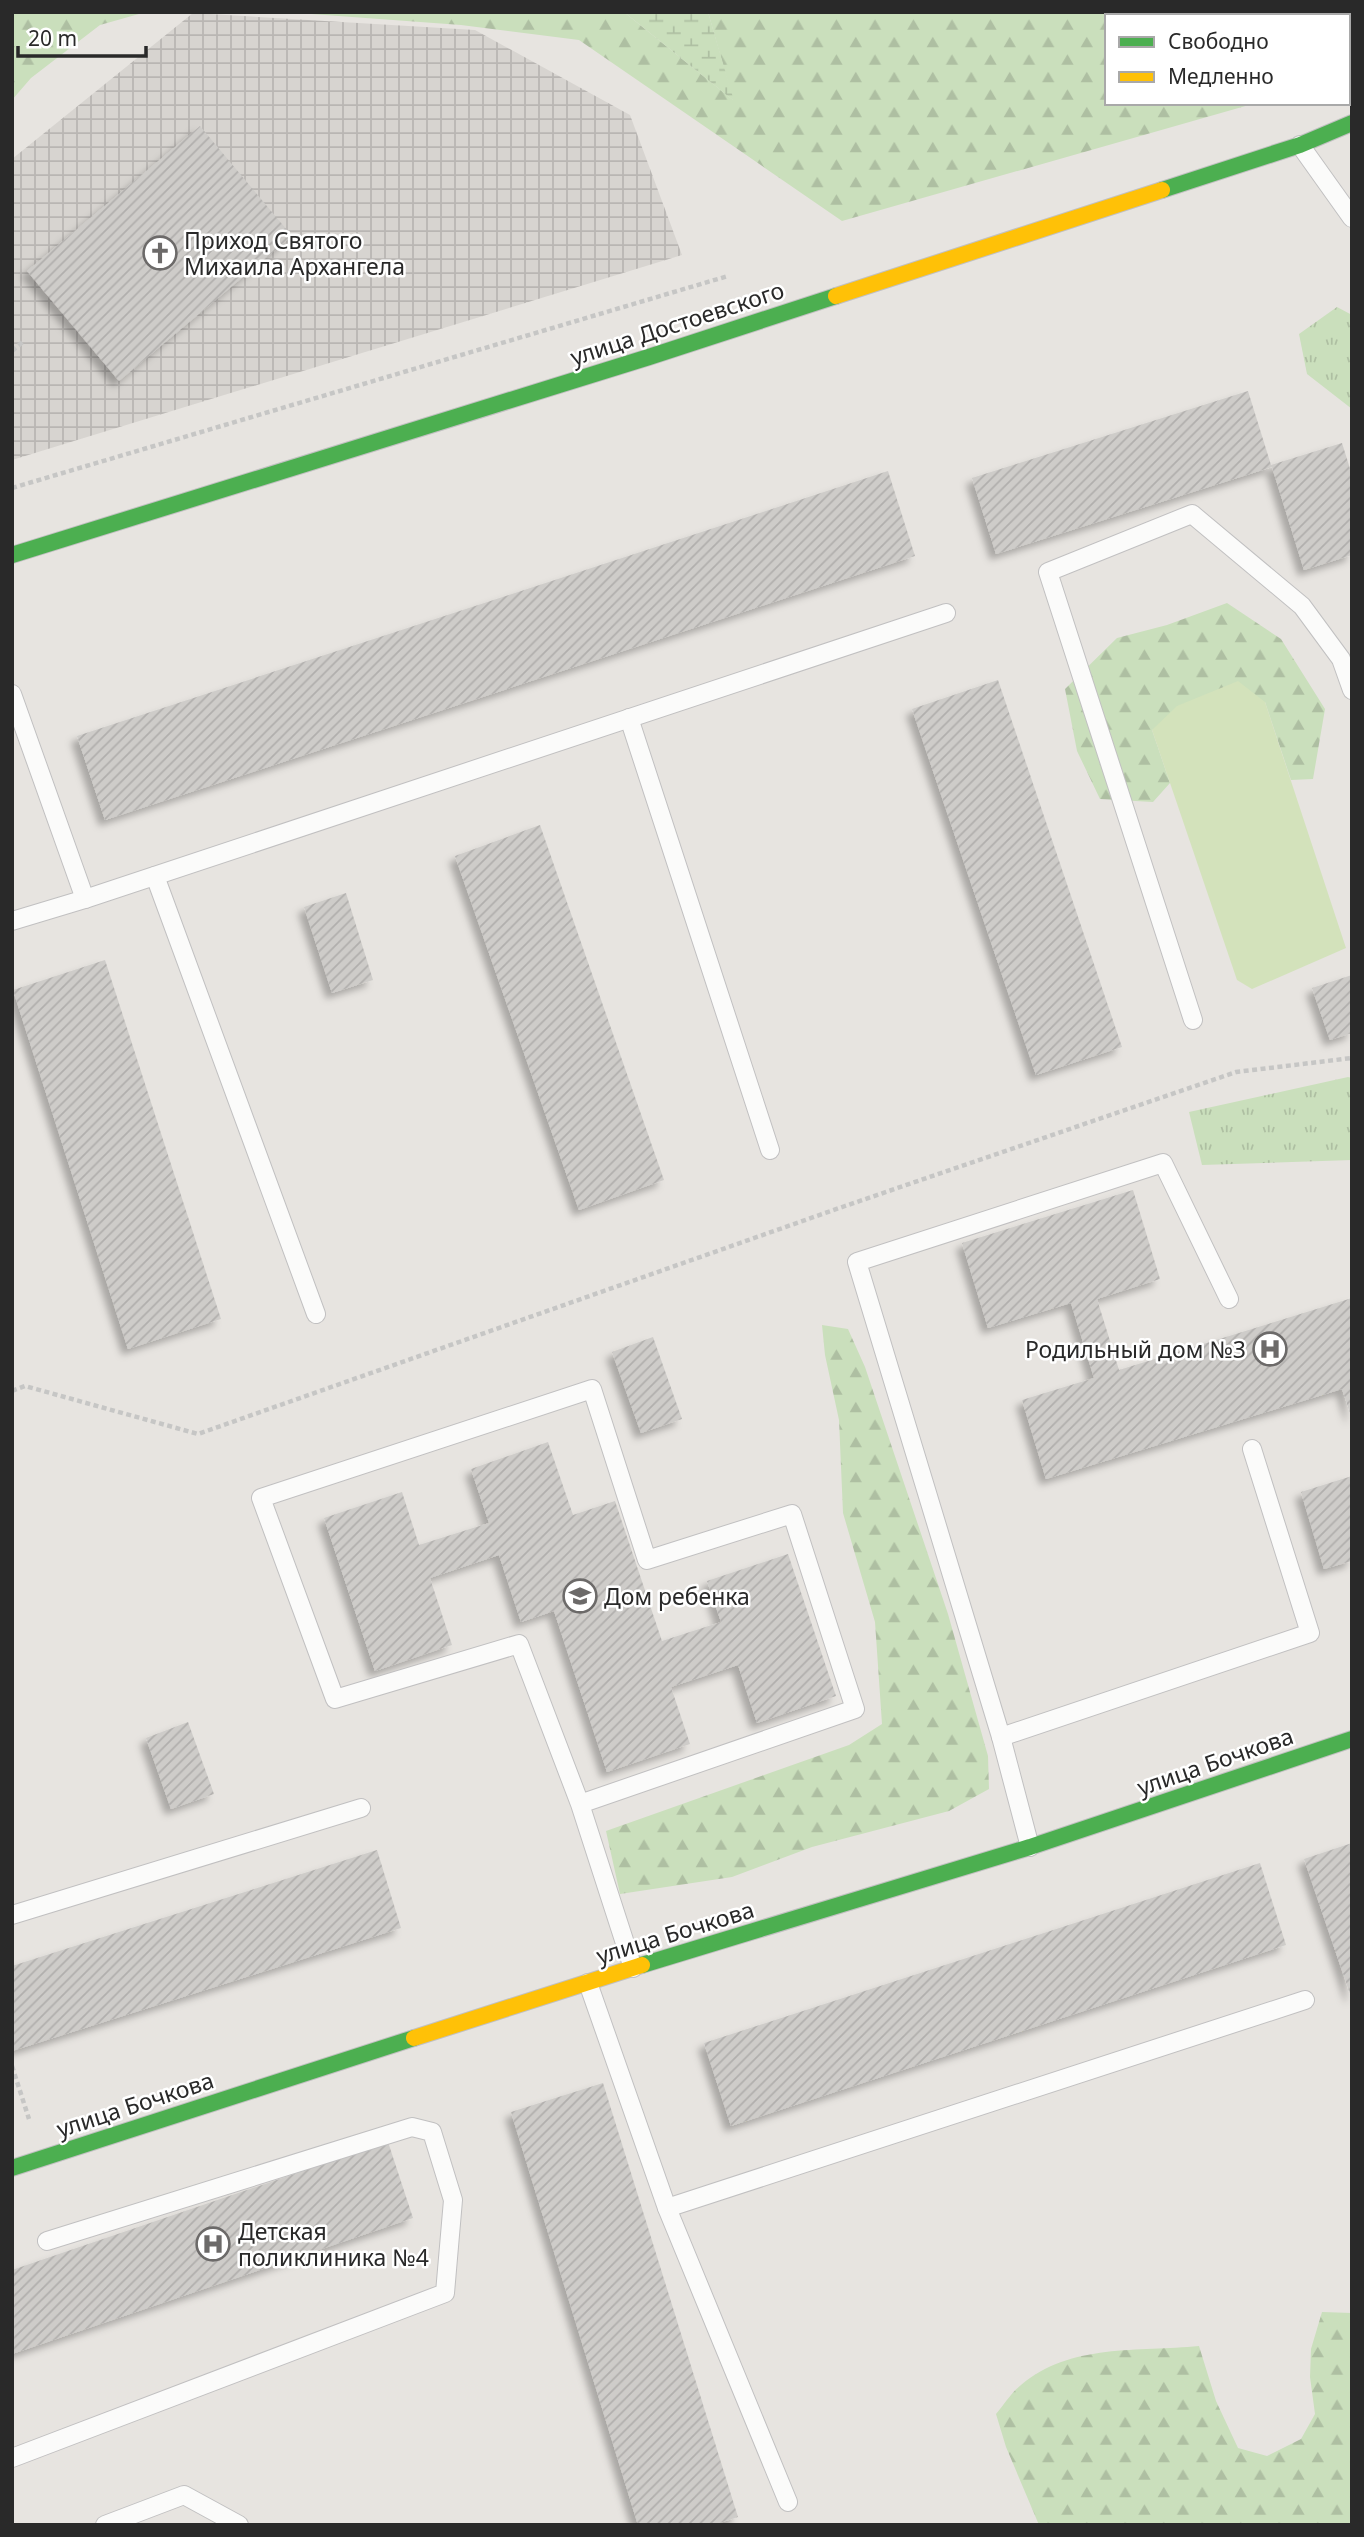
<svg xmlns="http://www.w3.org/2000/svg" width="1364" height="2537" viewBox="0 0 1364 2537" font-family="'Noto Sans',sans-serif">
<defs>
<pattern id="grass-tufts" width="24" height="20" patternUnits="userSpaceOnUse" patternTransform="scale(1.75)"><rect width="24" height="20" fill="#cadfbc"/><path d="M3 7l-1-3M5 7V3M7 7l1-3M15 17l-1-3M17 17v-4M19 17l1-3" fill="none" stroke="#aebfa2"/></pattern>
<pattern id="forest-firs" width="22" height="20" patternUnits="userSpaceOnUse" patternTransform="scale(1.75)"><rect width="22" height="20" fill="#cadfbc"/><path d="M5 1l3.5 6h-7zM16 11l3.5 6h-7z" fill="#aebfa2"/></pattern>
<pattern id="wetland-marsh" width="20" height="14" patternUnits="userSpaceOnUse" patternTransform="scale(1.75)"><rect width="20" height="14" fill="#cadfbc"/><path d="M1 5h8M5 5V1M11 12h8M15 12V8" fill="none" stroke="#aebfa2"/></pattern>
<pattern id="plaza-grid" width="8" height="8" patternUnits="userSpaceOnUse" patternTransform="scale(1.75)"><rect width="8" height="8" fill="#d7d4d0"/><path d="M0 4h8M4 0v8" fill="none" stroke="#b9b6b3"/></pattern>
<pattern id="building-hatch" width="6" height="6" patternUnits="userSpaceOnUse" patternTransform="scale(1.75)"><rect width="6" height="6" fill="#ceccc9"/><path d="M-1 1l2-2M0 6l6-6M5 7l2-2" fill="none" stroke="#b1afad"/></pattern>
<filter id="shadow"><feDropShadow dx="-6" dy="6" stdDeviation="3.5" flood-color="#0004"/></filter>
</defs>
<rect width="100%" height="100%" fill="#e7e4e0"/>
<g fill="url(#grass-tufts)">
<polygon points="1337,307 1352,315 1352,409 1307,374 1299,334"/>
<polygon points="1348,1077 1352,1078 1352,1160 1202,1165 1189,1112"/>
</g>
<g fill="url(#forest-firs)">
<polygon points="12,12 146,12 100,25 31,78 12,100"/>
<polygon points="284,12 624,12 733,100 708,12 1352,12 1352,76 1348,77 1348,16 1107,16 1107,103 1256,103 842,221 579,40 461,25"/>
<polygon points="1227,603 1281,639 1325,709 1313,779 1291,780 1265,702 1152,730 1170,783 1153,802 1100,799 1077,751 1065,689 1117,638 1167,625"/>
<polygon points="822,1325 848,1329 865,1367 948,1614 988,1756 989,1789 949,1811 812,1847 732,1877 620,1894 606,1831 849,1745 882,1724 875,1622 843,1513 839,1420 825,1355"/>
<path d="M1322 2312 1352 2313V2525H1039L1006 2447 996 2414C1004 2405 1011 2393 1021 2385 1071 2343 1138 2352 1199 2346L1216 2401 1238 2448 1267 2456 1301 2439 1315 2414 1310 2377 1311 2349Z"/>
</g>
<polygon fill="url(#wetland-marsh)" points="624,12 708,12 734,101"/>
<polygon fill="#d3e2bb" points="1238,681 1265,702 1346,948 1252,989 1237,980 1152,730 1177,706"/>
<polygon fill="url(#plaza-grid)" points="193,13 475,30 630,115 682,255 12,460 12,159"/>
<g fill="url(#building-hatch)" filter="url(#shadow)">
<polygon points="200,126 292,236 119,381 27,271"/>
<polygon points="1248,391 1271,465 1342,443 1352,475 1352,555 1304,570 1272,467 996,554 972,478"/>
<polygon points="888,471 915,556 105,820 77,736"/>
<polygon points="998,680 1122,1047 1036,1075 912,709"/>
<polygon points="540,825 664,1180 579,1210 455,856"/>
<polygon points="346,893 373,980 332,993 304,907"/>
<polygon points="105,960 221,1319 128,1349 13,990"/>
<polygon points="1352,975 1352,1033 1330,1040 1312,988"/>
<polygon points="1133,1190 1160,1279 1097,1299 1119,1370 1352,1298 1352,1419 1342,1389 1046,1479 1022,1400 1094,1378 1071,1303 988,1328 962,1243"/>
<polygon points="653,1337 682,1419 641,1433 612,1352"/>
<polygon points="548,1442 573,1515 615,1501 662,1641 721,1622 707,1581 788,1554 836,1696 757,1723 738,1665 671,1687 690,1744 607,1772 554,1611 521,1622 499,1555 430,1578 452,1645 375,1671 324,1518 402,1492 419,1545 489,1523 471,1469"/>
<polygon points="1352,1476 1352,1561 1324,1569 1301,1492"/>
<polygon points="188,1722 214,1794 171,1809 146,1738"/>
<polygon points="1352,1843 1352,1997 1351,1997 1304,1859"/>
<polygon points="377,1850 401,1928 12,2051 12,1966"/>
<polygon points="1260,1863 1286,1945 731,2126 704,2043"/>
<polygon points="603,2083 738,2517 713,2525 638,2525 511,2112"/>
<polygon points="388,2142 413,2218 12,2354 12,2270"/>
</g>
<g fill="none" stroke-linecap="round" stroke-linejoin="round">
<defs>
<g id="lane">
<polyline points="1300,145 1352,218"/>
<polyline points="12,694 85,899 12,921"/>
<polyline points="629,718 770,1150"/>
<polyline points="155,876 316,1314"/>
<polyline points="85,899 946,613"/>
<polyline points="1193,1020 1048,572 1192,514 1302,606 1341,659 1352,690"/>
<polyline points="1001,1737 1310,1633 1252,1449"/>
<polyline points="580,1804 855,1709 792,1514 647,1560 592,1389 261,1498 335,1699 519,1644 580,1804 633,1968"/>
<polyline points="1030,1847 1001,1737 857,1262 1163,1163 1229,1299"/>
<polyline points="12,1915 361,1808"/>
<polyline points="588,1983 667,2208 788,2502"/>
<polyline points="667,2208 1305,2000"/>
<polyline points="12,2458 445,2293 453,2200 432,2132 412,2127 47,2241"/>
<polyline points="105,2525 184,2495 239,2525"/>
</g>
<g id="fast">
<polyline points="1162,190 1300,145 1352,123"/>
<polyline points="12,555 649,357 836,296"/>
<polyline points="642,1965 1030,1847 1352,1739"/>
<polyline points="12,2168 414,2038"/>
</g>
<g id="slow">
<polyline points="836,296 1162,190"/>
<polyline points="414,2038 642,1965"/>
</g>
</defs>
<use href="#lane" stroke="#c1c0c1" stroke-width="20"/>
<use href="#fast" stroke="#c1c0c1" stroke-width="18"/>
<use href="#slow" stroke="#c1c0c1" stroke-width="18"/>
<g stroke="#c6c6c5" stroke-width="4.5" stroke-dasharray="5 3.5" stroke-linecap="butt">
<polyline points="12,351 25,340"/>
<polyline points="12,488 728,276"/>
<polyline points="12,1391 25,1386 198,1434 845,1206 1236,1072 1352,1058"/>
<polyline points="12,2066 29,2119"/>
</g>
<use href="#lane" stroke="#fbfbfa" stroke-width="18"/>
<use href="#fast" stroke="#4caf50" stroke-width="16"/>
<use href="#slow" stroke="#ffc107" stroke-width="16"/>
</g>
<defs>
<symbol id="church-ring" viewBox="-11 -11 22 22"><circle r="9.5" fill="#fff" stroke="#6c6a69" stroke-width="1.5"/><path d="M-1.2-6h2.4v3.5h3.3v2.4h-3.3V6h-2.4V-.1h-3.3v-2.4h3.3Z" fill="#6c6a69"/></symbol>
<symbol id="hospital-ring" viewBox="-11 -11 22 22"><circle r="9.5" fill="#fff" stroke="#6c6a69" stroke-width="1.5"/><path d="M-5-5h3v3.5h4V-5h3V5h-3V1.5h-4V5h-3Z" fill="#6c6a69"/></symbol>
<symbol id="school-ring" viewBox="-11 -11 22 22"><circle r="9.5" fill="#fff" stroke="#6c6a69" stroke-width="1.5"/><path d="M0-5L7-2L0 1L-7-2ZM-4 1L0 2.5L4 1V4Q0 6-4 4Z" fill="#6c6a69"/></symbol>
</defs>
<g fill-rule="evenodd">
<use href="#church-ring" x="141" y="234" width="38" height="38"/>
<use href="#hospital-ring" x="1251" y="1330" width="38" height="38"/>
<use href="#school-ring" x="561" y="1577" width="38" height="38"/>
<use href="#hospital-ring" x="194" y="2225" width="38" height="38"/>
</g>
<g text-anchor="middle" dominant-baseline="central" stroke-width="5" stroke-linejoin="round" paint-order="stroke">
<g font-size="23" fill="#292929" stroke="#fff" text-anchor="start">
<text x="184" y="240">Приход Святого<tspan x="184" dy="26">Михаила Архангела</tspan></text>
<text x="1246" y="1349" text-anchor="end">Родильный дом №3</text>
<text x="604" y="1596">Дом ребенка</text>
<text x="238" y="2231">Детская<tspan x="238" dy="26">поликлиника №4</tspan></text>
</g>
<g font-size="23" fill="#292929" stroke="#fff">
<text transform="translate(677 323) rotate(-18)">улица Достоевского</text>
<text transform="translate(1215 1761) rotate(-19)">улица Бочкова</text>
<text transform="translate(675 1932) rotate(-17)">улица Бочкова</text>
<text transform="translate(135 2104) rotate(-18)">улица Бочкова</text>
</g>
</g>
<rect width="1364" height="2537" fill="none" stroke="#292929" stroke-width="28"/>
<rect x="1105" y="14" width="245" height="91" fill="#ffffff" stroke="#a9a9a9" stroke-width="2"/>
<rect x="1119" y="37" width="35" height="10" fill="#4caf50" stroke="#a9a9a9" stroke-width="2"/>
<text x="1168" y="49" font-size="21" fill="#292929">Свободно</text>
<rect x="1119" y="72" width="35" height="10" fill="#ffc107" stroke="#a9a9a9" stroke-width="2"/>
<text x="1168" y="84" font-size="21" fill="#292929">Медленно</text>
<path d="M18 46v10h128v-10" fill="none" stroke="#292929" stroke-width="3.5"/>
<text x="28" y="46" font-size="21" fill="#292929" stroke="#ffffff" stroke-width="5" paint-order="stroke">20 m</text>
</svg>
